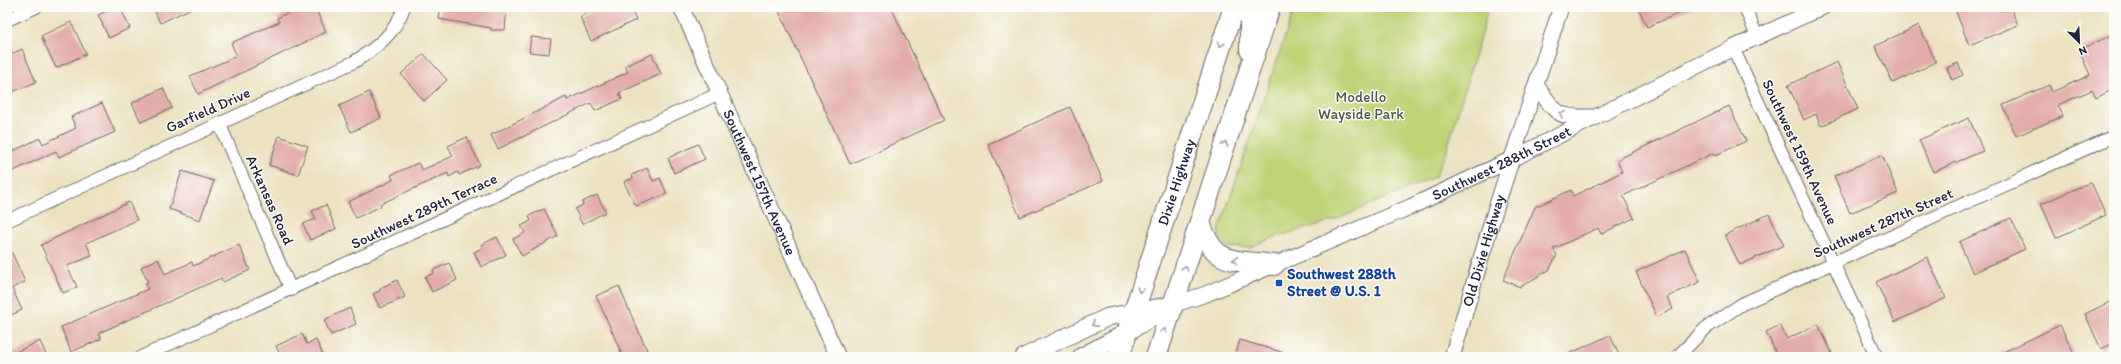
<svg xmlns="http://www.w3.org/2000/svg" width="2121" height="364" viewBox="0 0 2121 364" font-family="Itim,sans-serif">
<rect width="100%" height="100%" fill="#fdfcf7"/>
<filter id="ink" filterUnits="userSpaceOnUse"><feTurbulence type="fractalNoise" baseFrequency=".025" numOctaves="2"/><feDisplacementMap in="SourceGraphic" scale="8" xChannelSelector="R" yChannelSelector="G"/><feConvolveMatrix kernelMatrix="1 2 1 2 8 2 1 2 1" color-interpolation-filters="sRGB"/></filter>
<filter id="wash" filterUnits="userSpaceOnUse"><feTurbulence type="fractalNoise" baseFrequency=".012" numOctaves="4" result="noise"/><feDisplacementMap in="SourceGraphic" scale="16" xChannelSelector="R" yChannelSelector="G"/><feGaussianBlur stdDeviation="0.9" result="paint"/><feColorMatrix in="noise" values="0 0 0 0 0 0 0 0 0 0 0 0 0 0 0 0 0 1.4 0 .05"/><feComposite in="paint" operator="in"/></filter>
<g filter="url(#wash)">
<rect width="100%" height="100%" fill="#ece2c1"/>
<polygon fill="#bfd377" stroke="#707a59" points="1295,7 1489,7 1445,156 1439,165 1436,176 1335,220 1272,238 1249,248 1227,247 1219,237 1219,230"/>
<g id="blocks">
<g fill="#e2acaa">
<polygon points="115,7 120,7 130,28 109,38 98,15"/>
<polygon points="153,7 194,7 160,23"/>
<polygon points="300,7 315,7 326,32 198,94 190,76 237,56 231,43 279,22 277,18"/>
<polygon points="441,7 507,7 505,30 491,30 491,28 439,19"/>
<polygon points="601,7 630,7 636,20 591,41 580,17"/>
<polygon points="777,7 891,7 944,120 850,164"/>
<polygon points="1638,7 1694,7 1647,27"/>
<polygon points="1954,7 2010,7 2018,25 1969,45"/>
<polygon points="71,22 86,54 56,68 41,36"/>
<polygon points="1919,25 1936,62 1893,83 1875,46"/>
<polygon points="2114,34 2114,89 2096,98 2092,90 2058,105 2063,116 2016,136 2003,105 2049,85 2052,92 2090,75 2079,50"/>
<polygon points="531,37 551,39 549,54 529,52"/>
<polygon points="22,49 36,82 10,93 7,86 7,56"/>
<polygon points="424,54 447,80 424,101 401,74"/>
<polygon points="652,54 661,74 619,93 622,99 595,111 591,103 498,149 491,135 566,97 567,100 628,72 625,66"/>
<polygon points="1837,62 1858,109 1821,126 1816,114 1804,120 1788,85"/>
<polygon points="1958,63 1963,75 1952,80 1947,68"/>
<polygon points="163,88 172,108 141,122 132,103"/>
<polygon points="369,92 381,118 351,132 339,106"/>
<polygon points="102,103 115,132 59,157 56,151 7,174 7,154 40,138 43,144 76,128 71,117"/>
<polygon points="1729,106 1746,141 1716,155 1714,153 1623,196 1634,218 1601,234 1598,228 1553,249 1557,255 1549,270 1520,287 1503,280 1535,207 1571,190 1573,196 1622,172 1617,160"/>
<polygon points="1070,107 1103,181 1020,217 988,144"/>
<polygon points="1969,118 1983,151 1933,172 1919,140"/>
<polygon points="279,136 308,146 298,175 269,165"/>
<polygon points="467,137 480,165 459,175 458,172 449,177 448,173 380,204 381,206 356,218 348,202 393,180 391,175 418,163 422,170 453,156 448,146"/>
<polygon points="698,144 705,159 674,173 668,158"/>
<polygon points="1882,155 1898,193 1850,213 1834,176"/>
<polygon points="647,168 653,181 660,178 667,194 636,206 624,182 633,178 632,175"/>
<polygon points="182,171 214,181 200,220 169,209"/>
<polygon points="2091,182 2106,215 2056,238 2041,204"/>
<polygon points="597,195 606,212 582,224 575,209 583,205 582,202"/>
<polygon points="129,202 137,220 86,243 92,256 67,266 77,287 63,293 41,245"/>
<polygon points="326,205 336,229 310,240 303,224 316,219 312,211"/>
<polygon points="544,209 558,236 522,256 513,239 525,233 521,226 531,221 529,216"/>
<polygon points="1769,214 1784,245 1740,265 1725,235"/>
<polygon points="2011,218 2025,249 1973,273 1959,242"/>
<polygon points="497,237 506,255 481,267 474,252 482,248 481,245"/>
<polygon points="7,242 25,282 12,288 22,310 7,317"/>
<polygon points="239,245 250,270 223,282 221,278 99,333 101,339 71,352 61,327 148,289 145,283 148,282 141,267 158,259 165,274 192,262 193,266"/>
<polygon points="1685,249 1700,282 1667,297 1673,309 1657,317 1636,272"/>
<polygon points="1927,257 1946,298 1895,322 1876,282"/>
<polygon points="449,263 457,280 432,292 425,277 434,273 433,270"/>
<polygon points="397,280 405,297 380,308 373,294 381,290 380,288"/>
<polygon points="619,286 629,310 650,357 623,357 607,320 596,296"/>
<polygon points="2114,300 2114,343 2101,349 2085,314"/>
<polygon points="350,308 356,324 331,335 324,320"/>
<polygon points="1818,324 1832,353 1823,357 1778,357 1766,332 1780,325 1787,339"/>
<polygon points="2060,325 2076,357 1993,357"/>
<polygon points="302,334 307,344 316,340 324,357 281,357 276,346"/>
<polygon points="1610,335 1620,357 1562,357"/>
<polygon points="1240,340 1288,354 1287,357 1235,357"/>
<polygon points="40,341 47,357 7,357 7,356"/>
</g>
</g>
</g>
<g filter="url(#ink)">
<use href="#blocks" fill-opacity="0" stroke="#69656a" stroke-width="1"/>
<g fill="none" stroke-linecap="round" stroke-linejoin="round">
<defs>
<g id="minor">
<polyline points="1745,7 1757,37"/>
<polyline points="7,20 36,7"/>
<polyline points="1733,48 1877,357"/>
<polyline points="219,123 291,290"/>
<path d="M7 221 354 62C376 48 396 33 404 7"/>
<polyline points="141,357 720,93"/>
<polyline points="1677,357 1706,328 1742,304 2114,136"/>
</g>
<g id="tertiary">
<path id="s1" d="M681 7 838 357"/>
<path d="M1536 85C1557 114 1556 118 1592 117"/>
<path id="s2" d="M1172 305 1206 294 1410 207 1512 159 1733 48 1823 7"/>
<path id="s3" d="M1452 357 1495 211 1561 7"/>
</g>
<g id="secondary">
<polyline points="1024,357 1108,317 1172,305"/>
<polyline points="1081,357 1126,333 1162,311"/>
</g>
<g id="trunk">
<polyline points="1250,50 1250,7"/>
<path d="M1200 222C1214 267 1233 259 1274 265"/>
<path id="s4" d="M1119 357 1234 7"/>
<polyline points="1156,357 1270,7"/>
</g>
</defs>
<use href="#minor" stroke="#69656a" stroke-width="14"/>
<use href="#tertiary" stroke="#69656a" stroke-width="17"/>
<use href="#secondary" stroke="#69656a" stroke-width="19"/>
<use href="#trunk" stroke="#69656a" stroke-width="22"/>
<use href="#minor" stroke="#fff" stroke-width="12"/>
<use href="#tertiary" stroke="#fff" stroke-width="15"/>
<use href="#secondary" stroke="#fff" stroke-width="17"/>
<use href="#trunk" stroke="#fff" stroke-width="20"/>
</g>
<defs><path id="oneway-chevron" d="M-2-3.5L2.5 0L-2 3.5" fill="none" stroke-width="1.6" stroke-linecap="round" stroke-linejoin="round"/></defs>
<g stroke="#9c9ca7">
<use href="#oneway-chevron" transform="translate(1221 44) rotate(109)"/>
<use href="#oneway-chevron" transform="translate(1562 114) rotate(-152)"/>
<use href="#oneway-chevron" transform="translate(1225 144) rotate(-72)"/>
<use href="#oneway-chevron" transform="translate(1235 260) rotate(-173)"/>
<use href="#oneway-chevron" transform="translate(1185 268) rotate(-71)"/>
<use href="#oneway-chevron" transform="translate(1140 290) rotate(107)"/>
<use href="#oneway-chevron" transform="translate(1094 324) rotate(154)"/>
<use href="#oneway-chevron" transform="translate(1164 331) rotate(-72)"/>
</g>
</g>
<rect fill="#1a4fb4" stroke="#fdfcf7" stroke-width="1.5" x="1275" y="279" width="8" height="8" rx="2"/>
<g text-anchor="middle" dominant-baseline="central" stroke-width="3" stroke-linejoin="round" paint-order="stroke">
<g font-size="15" fill="#51574d" stroke="#fdfcf7">
<text x="1361" y="97">Modello<tspan x="1361" dy="17">Wayside Park</tspan></text>
</g>
<g font-size="15" fill="#22223b" stroke="#fdfcf7">
<text transform="translate(208 110) rotate(-24)">Garfield Drive</text>
<text transform="translate(1800 152) rotate(65)">Southwest 159th Avenue</text>
<text stroke="none"><textPath href="#s2" startOffset="359">Southwest 288th Street</textPath></text>
<text stroke="none"><textPath href="#s1" startOffset="192">Southwest 157th Avenue</textPath></text>
<text stroke="none"><textPath href="#s4" startOffset="184">Dixie Highway</textPath></text>
<text transform="translate(270 200) rotate(66)">Arkansas Road</text>
<text transform="translate(424 211) rotate(-25)">Southwest 289th Terrace</text>
<text transform="translate(1883 223) rotate(-24)">Southwest 287th Street</text>
<text stroke="none"><textPath href="#s3" startOffset="111">Old Dixie Highway</textPath></text>
</g>
<g font-size="15" font-weight="bold" fill="#164399" stroke="#fdfcf7" text-anchor="start">
<text x="1287" y="274">Southwest 288th<tspan x="1287" dy="17">Street @ U.S. 1</tspan></text>
</g>
</g>
<rect width="2121" height="364" fill="none" stroke="#fdfcf7" stroke-width="24"/>
<g transform="translate(2079 42) rotate(156)" stroke="#fdfcf7" stroke-width="3" paint-order="stroke">
<path d="M0-3L7 15L0 10L-7 15Z" fill="#22223b"/>
<text y="-6" font-size="11" font-weight="bold" text-anchor="middle" fill="#22223b">N</text>
</g>
</svg>
